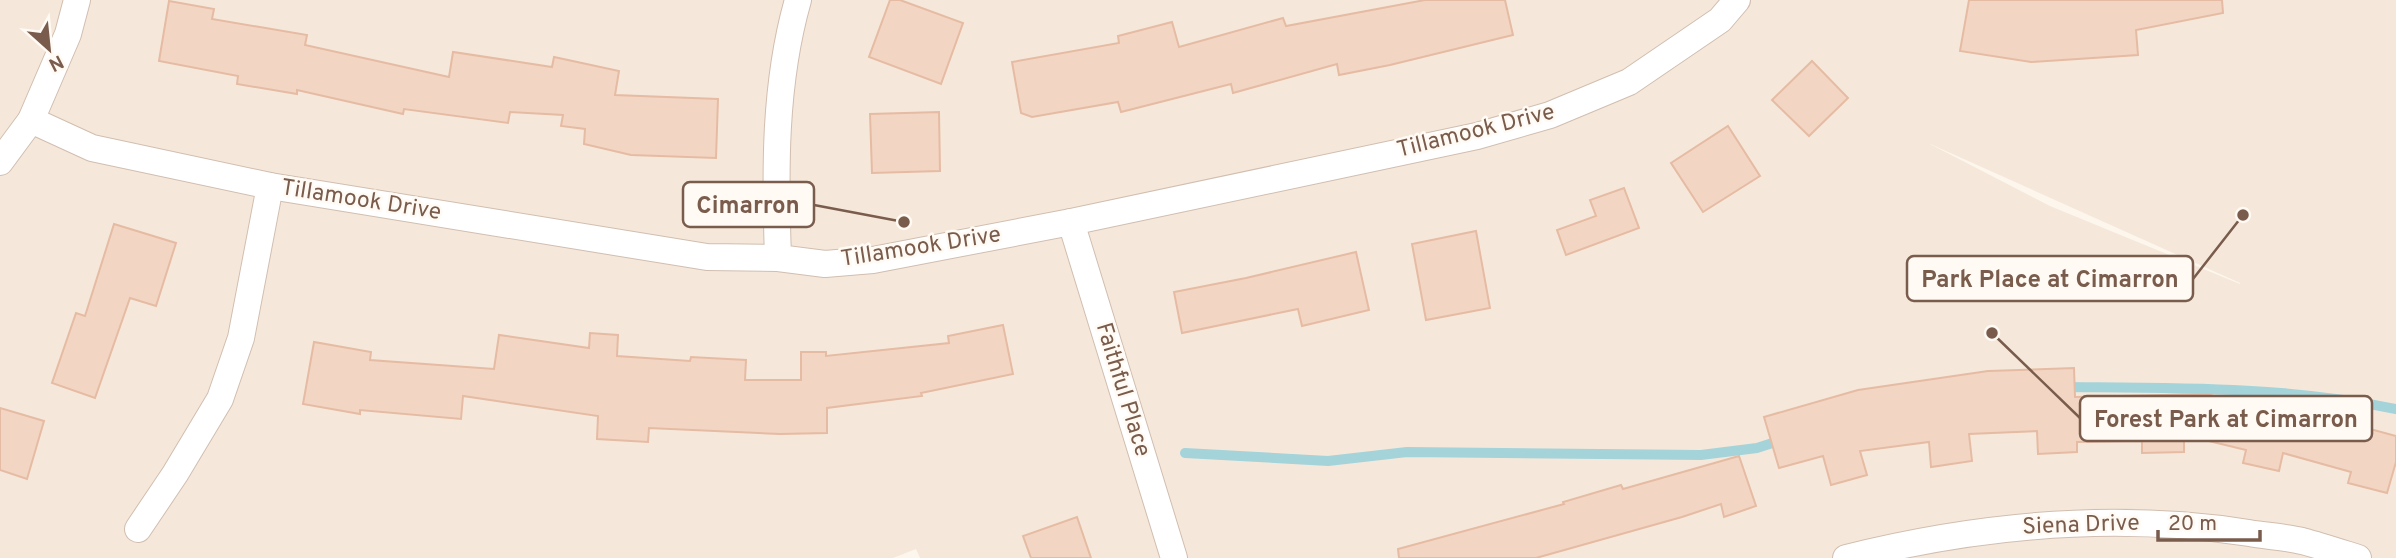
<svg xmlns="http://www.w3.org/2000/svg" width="2396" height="558" viewBox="0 0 2396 558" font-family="Overpass,sans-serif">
<rect width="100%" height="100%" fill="#fdf6ec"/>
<path fill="#f5e8da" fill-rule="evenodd" d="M0 0H2396V558H920L916 549 893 558H0ZM1928 143 2240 283V284L2050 206Z"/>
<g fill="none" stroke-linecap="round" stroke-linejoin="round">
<g stroke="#a5d3da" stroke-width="10">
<path d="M2060 387C2172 388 2286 386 2396 409"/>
<polyline points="1185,453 1328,461 1407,452 1701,455 1757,448 1785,439"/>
</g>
</g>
<g fill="#f3d5c3" stroke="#e6bba3" stroke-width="2">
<polygon points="890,0 900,0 963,23 941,84 869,57"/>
<polygon points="1425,0 1505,0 1513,35 1390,65 1339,75 1337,64 1233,93 1231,84 1121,112 1118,102 1032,117 1021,113 1012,62 1119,43 1118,36 1172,22 1179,47 1283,18 1286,26"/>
<polygon points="1969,0 2222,0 2223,13 2136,30 2138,55 2031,62 1960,51"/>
<polygon points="169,1 214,9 212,19 307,35 305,45 449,77 453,52 552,67 554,57 619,71 615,95 718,99 716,158 631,155 584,144 585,129 561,126 563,115 510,112 508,123 404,109 403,114 297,90 297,94 237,84 238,76 159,61"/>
<polygon points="1812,61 1848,98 1809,136 1772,100"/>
<polygon points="939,112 940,171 872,173 870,114"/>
<polygon points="1728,126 1760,176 1703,212 1671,163"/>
<polygon points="1624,188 1639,228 1566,255 1557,230 1596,216 1590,200"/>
<polygon points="114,224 176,243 156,306 130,298 95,398 52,383 76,313 85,316"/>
<polygon points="1476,231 1490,308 1426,320 1412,244"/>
<polygon points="1356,252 1369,310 1302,326 1298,309 1182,333 1174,292 1246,278"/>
<polygon points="1003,325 1013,374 921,393 922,396 827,408 827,433 780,434 649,428 648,442 597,439 598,416 463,396 461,419 360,410 360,414 303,404 314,342 371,352 370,360 494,369 499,335 589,348 590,333 618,335 617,356 690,361 691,357 746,360 745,380 801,380 801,352 826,352 826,356 949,343 948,336"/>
<polygon points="2074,368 2075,397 2206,394 2325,422 2326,417 2396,436 2396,462 2387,493 2348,483 2351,472 2283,453 2279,471 2243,463 2246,450 2184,435 2184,452 2142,453 2142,441 2077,442 2077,452 2038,454 2037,431 1969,434 1972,461 1931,467 1929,442 1860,451 1867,475 1831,485 1823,456 1779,468 1764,417 1858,390 1988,371"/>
<polygon points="0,408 44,421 27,479 0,470"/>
<polygon points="1739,456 1756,506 1724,517 1721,504 1682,517 1536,558 1399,558 1398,549 1564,504 1563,502 1621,485 1623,489"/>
<polygon points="1077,517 1091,558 1031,558 1023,536"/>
</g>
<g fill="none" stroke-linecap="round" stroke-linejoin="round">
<defs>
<g id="street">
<polyline points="31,120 92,148 270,186 707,257 778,258 825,264 873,260 1071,222 1477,136 1550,115 1629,82 1720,20 1737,0"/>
<polyline points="0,162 31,120 68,34 77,0"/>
<polyline points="1071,222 1174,558"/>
<path d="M778 258C775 172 774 84 798 0"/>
<polyline points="138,529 175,474 220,399 241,338 270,186"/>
<path d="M1846 558C1978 525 2114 512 2249 533 2266 536 2285 537 2302 541 2321 546 2339 552 2358 558"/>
</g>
</defs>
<use href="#street" stroke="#d1beb0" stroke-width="28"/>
<use href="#street" stroke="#fff" stroke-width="26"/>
</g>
<g text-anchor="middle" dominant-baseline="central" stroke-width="5" stroke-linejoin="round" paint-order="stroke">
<g font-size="23" fill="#7a5c4d" stroke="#fffaf3">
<text transform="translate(1476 132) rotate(-14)">Tillamook Drive</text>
<text transform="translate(361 201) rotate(9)">Tillamook Drive</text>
<text transform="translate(921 248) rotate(-9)">Tillamook Drive</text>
<text transform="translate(1122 390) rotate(73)">Faithful Place</text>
<text transform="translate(2081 526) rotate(-2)">Siena Drive</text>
</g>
</g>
<path fill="none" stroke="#7a5c4d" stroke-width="2.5" d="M904 222L814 205M2243 215L2193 279M1992 333L2080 418"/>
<g fill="#7a5c4d" stroke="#fffaf3" stroke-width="2.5">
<circle cx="904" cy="222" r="7"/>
<circle cx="2243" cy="215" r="7"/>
<circle cx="1992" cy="333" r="7"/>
</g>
<g fill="#fffaf3" stroke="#7a5c4d" stroke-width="2.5">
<rect x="683" y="182" width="131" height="45" rx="7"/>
<rect x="1907" y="256" width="286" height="45" rx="7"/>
<rect x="2080" y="396" width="292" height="45" rx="7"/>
</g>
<g font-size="24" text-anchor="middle" font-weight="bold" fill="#7a5c4d">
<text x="748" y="213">Cimarron</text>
<text x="2050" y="287">Park Place at Cimarron</text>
<text x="2226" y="427">Forest Park at Cimarron</text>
</g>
<g transform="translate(49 49) rotate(153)" stroke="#fffaf3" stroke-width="5" paint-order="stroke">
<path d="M0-5L12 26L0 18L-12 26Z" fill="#7a5c4d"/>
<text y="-10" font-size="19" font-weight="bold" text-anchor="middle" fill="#7a5c4d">N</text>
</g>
<path d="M2158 530v10h102v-10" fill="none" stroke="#7a5c4d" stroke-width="3.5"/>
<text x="2168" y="530" font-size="21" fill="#7a5c4d" stroke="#fffaf3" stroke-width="5" paint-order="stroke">20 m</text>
</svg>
